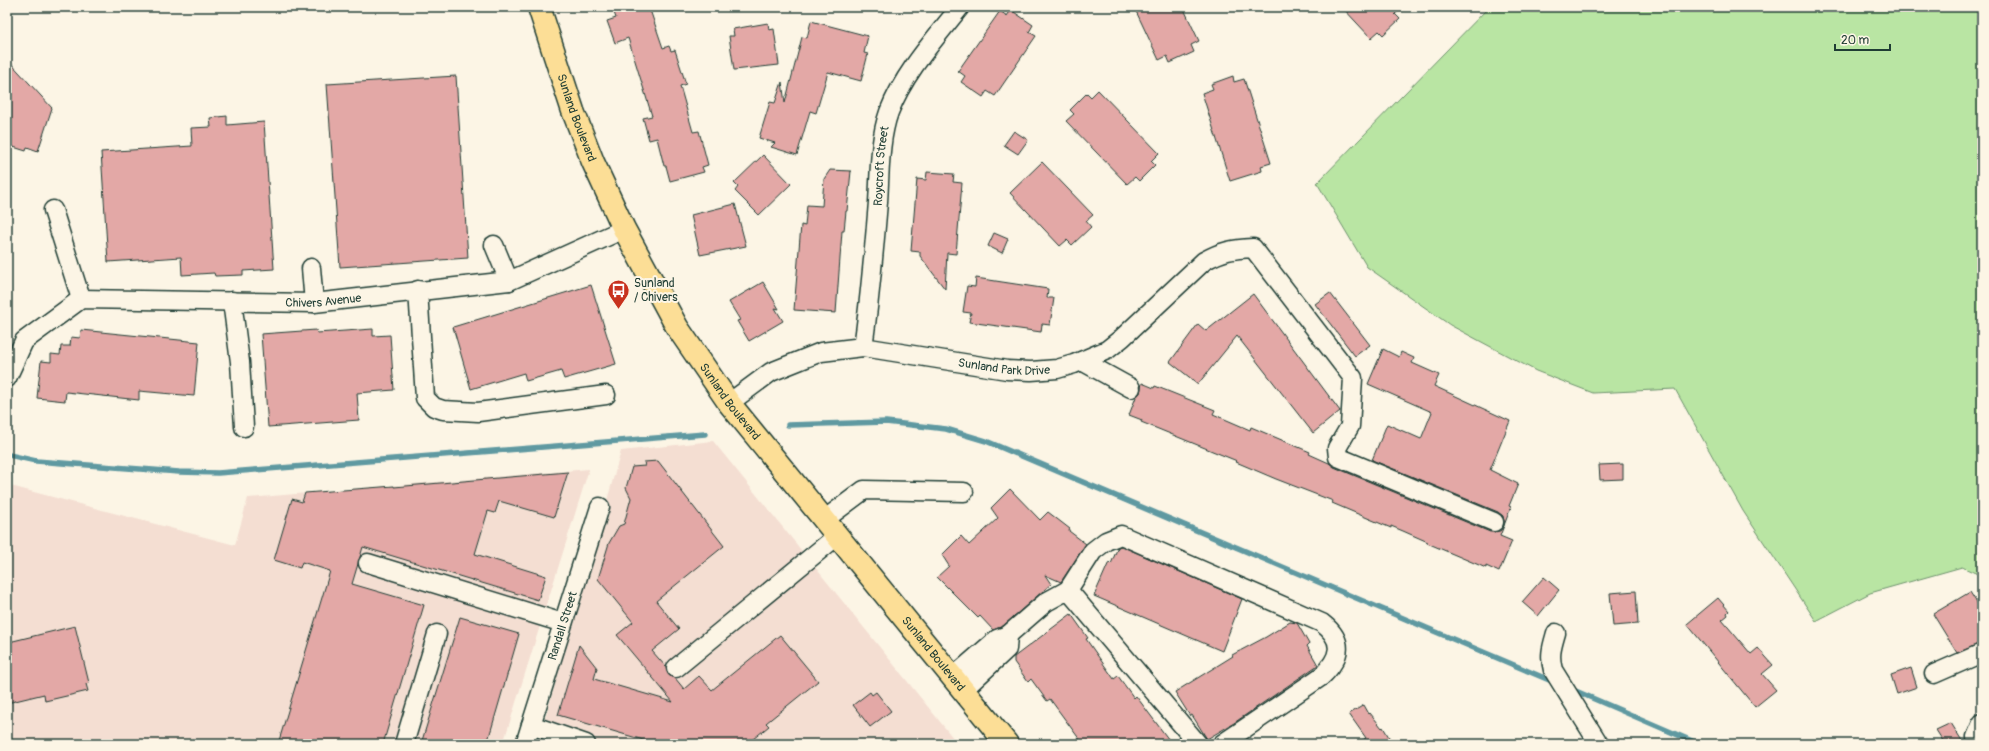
<svg xmlns="http://www.w3.org/2000/svg" width="1989" height="751" viewBox="0 0 1989 751" font-family="Pangolin,sans-serif">
<rect width="100%" height="100%" fill="#fcf5e5"/>
<filter id="ink" filterUnits="userSpaceOnUse"><feTurbulence type="fractalNoise" baseFrequency=".025" numOctaves="2"/><feDisplacementMap in="SourceGraphic" scale="8" xChannelSelector="R" yChannelSelector="G"/><feConvolveMatrix kernelMatrix="1 2 1 2 8 2 1 2 1" color-interpolation-filters="sRGB"/></filter>
<g filter="url(#ink)">
<g fill="#f4ded2">
<polygon points="713,441 958,744 538,744 621,451"/>
<polygon points="589,469 503,744 7,744 7,485 235,545 248,498"/>
</g>
<polygon fill="#b9e5a3" stroke="#6c916c" points="1489,7 1982,7 1982,576 1962,567 1870,593 1816,621 1743,511 1675,389 1593,393 1536,371 1450,325 1367,267 1317,183"/>
<g fill="none" stroke-linecap="round" stroke-linejoin="round">
<g stroke="#5f99a1" stroke-width="5.5">
<polyline points="788,425 886,422 946,429 986,441 1554,682"/>
<polyline points="9,455 36,461 179,472 218,473 705,434"/>
<polyline points="1571,689 1699,744"/>
</g>
</g>
<g fill="#e3a8a6" stroke="#1f3d34">
<polygon points="612,7 649,7 663,48 669,46 671,51 675,50 686,84 680,86 693,132 699,131 708,165 702,167 704,172 670,181 666,166 664,166 657,138 649,140 643,118 652,116 628,38 615,43 607,21 616,18"/>
<polygon points="1134,7 1183,7 1199,41 1191,45 1194,52 1170,63 1167,56 1159,60"/>
<polygon points="1342,7 1403,7 1395,14 1400,19 1383,35 1379,31 1371,38"/>
<polygon points="1011,10 1033,25 1029,32 1036,36 995,96 987,91 983,97 961,82 965,76 958,71 1000,11 1007,16"/>
<polygon points="811,21 868,36 864,53 868,54 861,81 828,72 816,113 810,111 797,155 771,147 775,143 759,138 770,102 775,103 782,82 785,103 802,37 807,38"/>
<polygon points="768,23 769,30 774,29 779,65 734,70 729,36 734,36 733,29"/>
<polygon points="7,59 52,108 38,151 27,147 26,151 7,145"/>
<polygon points="456,76 468,258 340,267 327,84"/>
<polygon points="1233,76 1234,82 1244,79 1271,163 1261,166 1262,171 1230,181 1202,93 1213,89 1211,84"/>
<polygon points="1098,90 1159,153 1151,161 1155,165 1139,181 1135,177 1127,184 1066,121 1074,114 1070,110 1087,93 1091,97"/>
<polygon points="227,116 227,125 264,122 274,269 243,271 243,275 215,276 214,273 182,275 181,257 108,262 101,152 192,146 191,128 211,127 210,118"/>
<polygon points="1014,131 1028,140 1018,154 1004,145"/>
<polygon points="763,155 791,184 759,215 735,191 738,187 734,183"/>
<polygon points="1042,162 1093,215 1086,221 1091,227 1072,245 1067,240 1060,246 1010,193"/>
<polygon points="830,170 851,171 847,211 846,211 844,231 842,231 836,313 794,310 801,225 805,226 807,205 822,206 824,179"/>
<polygon points="927,172 954,174 953,182 962,183 956,254 947,253 945,289 920,256 920,252 911,251 917,179 926,180"/>
<polygon points="735,204 746,246 700,255 691,215"/>
<polygon points="994,233 1008,239 1002,253 988,246"/>
<polygon points="976,278 1048,289 1047,298 1054,298 1050,325 1042,324 1041,332 969,322 971,313 963,312 967,286 975,287"/>
<polygon points="763,282 779,309 775,308 783,321 749,341 737,321 740,320 729,302"/>
<polygon points="591,285 616,364 564,379 561,371 526,381 524,373 471,389 453,327"/>
<polygon points="1330,293 1370,345 1355,356 1315,304"/>
<polygon points="1253,294 1340,411 1313,433 1237,336 1198,384 1170,362 1198,324 1206,331"/>
<polygon points="373,329 373,336 390,335 394,390 357,393 359,420 268,427 261,334 316,330 317,333"/>
<polygon points="81,330 199,342 194,396 139,391 139,400 66,392 65,401 37,398 41,361 51,362 51,354 60,355 61,346 70,346 71,337 80,338"/>
<polygon points="1383,349 1399,357 1401,352 1414,358 1412,363 1439,375 1434,386 1510,421 1490,470 1518,484 1509,506 1511,507 1500,536 1512,541 1499,572 1486,566 1486,568 1427,543 1428,542 1403,531 1391,526 1391,528 1332,503 1333,501 1276,479 1236,462 1237,461 1141,422 1142,420 1129,415 1136,397 1140,393 1142,383 1154,388 1155,386 1215,410 1213,414 1250,430 1251,427 1310,452 1309,454 1329,463 1334,467 1490,532 1500,531 1504,526 1504,521 1503,516 1498,512 1372,460 1387,424 1421,439 1432,412 1368,384"/>
<polygon points="658,461 724,546 656,601 679,629 652,651 666,667 668,674 675,678 684,689 699,676 712,690 780,635 818,681 766,723 769,726 747,744 657,744 558,715 579,645 597,668 594,679 673,702 617,635 633,622 598,579 609,543 619,526 624,524 631,498 626,488 632,467 645,466 644,462"/>
<polygon points="1623,464 1623,479 1600,480 1599,465"/>
<polygon points="568,472 554,517 499,501 495,513 488,511 475,554 546,576 538,600 363,547 352,584 424,605 383,744 278,744 330,571 302,562 300,568 274,560 292,499 302,502 305,493 394,486 394,487"/>
<polygon points="1010,489 1040,520 1048,512 1070,529 1069,531 1086,544 1061,582 1045,575 1051,584 1003,626 993,630 980,616 978,618 937,577 949,566 942,555 961,536 969,545 998,518 991,508"/>
<polygon points="1121,546 1242,599 1222,651 1094,596 1109,562 1111,564 1118,547"/>
<polygon points="1544,577 1559,590 1538,616 1522,602"/>
<polygon points="1636,591 1638,624 1613,626 1610,593"/>
<polygon points="1970,592 1982,611 1982,643 1957,653 1933,614"/>
<polygon points="1718,598 1729,611 1727,613 1728,615 1722,620 1751,654 1758,648 1773,665 1762,674 1776,690 1755,707 1687,624"/>
<polygon points="1071,614 1088,638 1086,639 1114,679 1118,676 1134,698 1136,696 1172,744 1083,744 1050,699 1047,701 1031,679 1028,682 1014,662 1014,657"/>
<polygon points="460,617 519,634 487,744 421,744"/>
<polygon points="1290,622 1297,623 1309,644 1307,646 1318,665 1234,723 1207,739 1192,715 1190,716 1175,692 1233,656 1232,655 1266,637"/>
<polygon points="75,626 89,683 86,684 88,691 45,701 44,694 7,703 7,649 10,649 9,642"/>
<polygon points="1911,668 1917,687 1897,694 1891,675"/>
<polygon points="870,692 872,695 876,692 891,711 870,727 853,705"/>
<polygon points="1364,705 1369,714 1370,713 1382,728 1383,727 1393,744 1356,744 1366,738 1349,714"/>
<polygon points="1951,723 1964,744 1945,744 1936,730"/>
</g>
<g fill="none" stroke-linecap="round" stroke-linejoin="round">
<defs>
<g id="minor">
<polyline points="53,210 81,299"/>
<polyline points="494,245 509,281"/>
<polyline points="311,268 314,303"/>
<polyline points="418,290 425,398 434,407 443,410 478,412 606,395"/>
<polyline points="232,301 240,362 244,427"/>
<path id="s1" d="M863 347C870 299 874 251 878 202 880 173 879 140 889 112 904 73 934 40 960 7"/>
<polyline points="1082,361 1131,388"/>
<path id="s2" d="M7 378 24 341 81 299 314 303 509 281 624 229"/>
<path id="s3" d="M729 403 771 372 821 352 863 347 1007 370 1031 371 1057 369 1074 364 1107 350 1122 338 1204 261C1222 251 1232 249 1253 248L1353 378 1350 426 1337 448 1338 457 1494 522"/>
<polyline points="824,520 864,490 964,492"/>
<polyline points="368,563 563,623"/>
<polyline points="1068,590 1198,744"/>
<path d="M1556 633C1552 647 1549 655 1553 670L1599 744"/>
<polyline points="676,668 837,536"/>
<polyline points="1934,674 1982,653"/>
<path d="M952 678 997 639 1008 635 1046 602 1068 590 1093 551 1106 541 1121 535 1322 623C1345 641 1341 657 1322 676L1222 744"/>
<polyline points="963,690 1007,649 1008,635"/>
<polyline points="531,725 586,744"/>
<polyline points="404,744 437,634"/>
<path id="s4" d="M525 744 600 507"/>
<polyline points="1981,744 1976,737 1982,723"/>
</g>
<g id="major">
<path id="s5" d="M539 7 573 111 593 162 624 229 677 327 729 403 1007 744"/>
</g>
</defs>
<use href="#minor" stroke="#1f3d34" stroke-width="21"/>
<use href="#major" stroke="#1f3d34" stroke-width="25"/>
<use href="#minor" stroke="#fcf5e5" stroke-width="18"/>
<use href="#major" stroke="#fcde96" stroke-width="22"/>
</g>
</g>
<defs>
<symbol id="bus-pin" viewBox="-11 -11 22 30"><path d="M0 17L-7.5 6A9.5 9.5 0 1 1 7.5 6Z" fill="#c8321e" stroke="#fcf5e5"/><path d="M-5-6H5V4H4V6H2V4H-2V6H-4V4H-5ZM-3.5-4V0h7V-4ZM-3.5 1.2v1.5H-2V1.2ZM2 1.2v1.5H3.5V1.2Z" fill="#fff"/></symbol>
</defs>
<g fill-rule="evenodd">
<use href="#bus-pin" x="606" y="278" width="25" height="34"/>
</g>
<g text-anchor="middle" dominant-baseline="central" stroke-width="4" stroke-linejoin="round" paint-order="stroke">
<g font-size="12" fill="#1f3d34" stroke="#fcf5e5">
<text stroke="none"><textPath href="#s5" startOffset="117">Sunland Boulevard</textPath></text>
<text stroke="none"><textPath href="#s1" startOffset="182">Roycroft Street</textPath></text>
<text stroke="none"><textPath href="#s2" startOffset="354">Chivers Avenue</textPath></text>
<text stroke="none"><textPath href="#s3" startOffset="291">Sunland Park Drive</textPath></text>
<text stroke="none"><textPath href="#s5" startOffset="441">Sunland Boulevard</textPath></text>
<text stroke="none"><textPath href="#s4" startOffset="124">Randall Street</textPath></text>
<text stroke="none"><textPath href="#s5" startOffset="765">Sunland Boulevard</textPath></text>
</g>
<g font-size="12" fill="#1f3d34" stroke="#fcf5e5" text-anchor="start">
<text x="634" y="283">Sunland<tspan x="634" dy="14">/ Chivers</tspan></text>
</g>
</g>
<rect width="1989" height="751" fill="none" stroke="#fcf5e5" stroke-width="24"/>
<rect x="12" y="12" width="1965" height="727" fill="none" stroke="#1f3d34" stroke-width="1.5" filter="url(#ink)"/>
<path d="M1835 44v6h55v-6" fill="none" stroke="#1f3d34" stroke-width="2"/>
<text x="1841" y="44" font-size="12" fill="#1f3d34" stroke="#fcf5e5" stroke-width="3" paint-order="stroke">20 m</text>
</svg>
